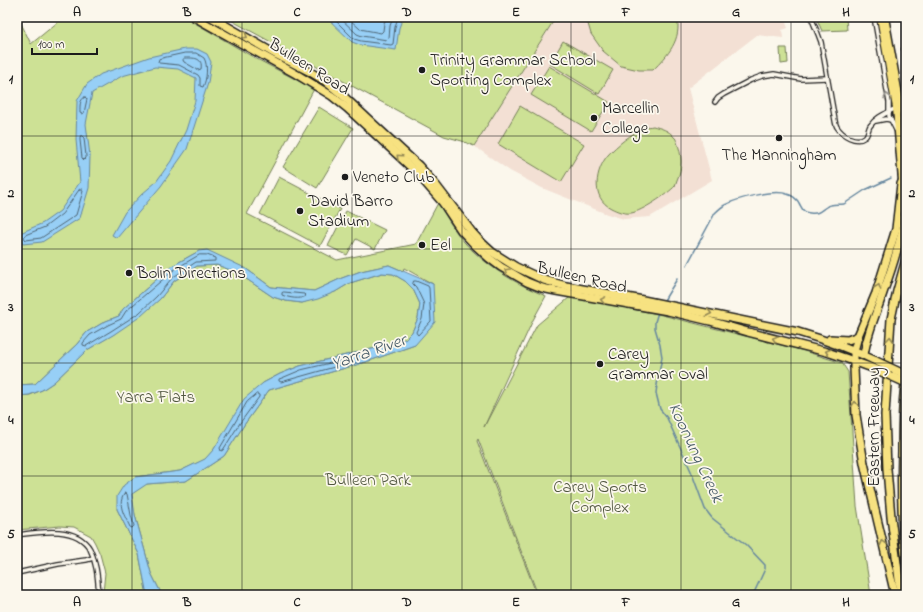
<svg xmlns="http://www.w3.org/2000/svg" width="923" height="612" viewBox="0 0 923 612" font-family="'Indie Flower',sans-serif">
<rect width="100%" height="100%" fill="#fbf7ec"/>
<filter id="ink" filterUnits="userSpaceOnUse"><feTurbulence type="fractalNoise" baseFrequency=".025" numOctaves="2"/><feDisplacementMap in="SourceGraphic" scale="8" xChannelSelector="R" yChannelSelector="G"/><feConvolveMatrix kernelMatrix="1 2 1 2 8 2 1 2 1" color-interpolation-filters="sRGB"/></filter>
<g filter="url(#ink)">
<polygon fill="#f3e0d4" points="556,17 789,17 785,20 788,28 782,30 783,38 757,35 688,88 712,180 650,217 624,219 607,214 542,188 510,171 474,146"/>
<g fill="#cde195" stroke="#747e58">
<path d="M17 17H18L31 44 64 17H185L253 57 314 89 247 214 337 260 416 244 438 203C448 219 458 238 473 251 494 271 519 285 546 296L533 320 484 427 537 325 570 297 658 314 804 351 842 363 848 372 857 506 871 595H538L478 439 477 441 537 595H162L151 573 135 515 131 494 146 484 186 481 224 456 244 425 269 390 366 362 415 345 433 284 404 268 403 271 389 265 361 271 342 278 314 291 271 287 245 268 199 251 172 266 123 309 119 316 106 321 87 332 77 344 35 384 17 385Z"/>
<polygon points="225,17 556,17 474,146 462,141 444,136"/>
<path d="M586 17H677C682 40 668 55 653 70H639L621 66 603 51 591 34Z"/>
<polygon points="816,17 846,17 847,30 822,31"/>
<polygon points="563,41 613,70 599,94 550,64"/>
<polygon points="780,48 787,48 788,63 781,64"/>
<polygon points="549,66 609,102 591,131 531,95"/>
<polygon points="520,106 584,144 561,182 498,144"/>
<polygon points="319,107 353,128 317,188 283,167"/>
<path d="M653 126C660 128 669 130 674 137 676 138 676 140 677 142 682 155 683 167 677 180 676 182 676 184 675 186 669 193 641 212 631 213 624 214 617 211 611 208 591 198 595 170 608 155 616 146 632 133 644 128 646 126 650 127 653 126Z"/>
<polygon points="279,177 340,209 320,246 260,214"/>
<polygon points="346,211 385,230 375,249 356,239 347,255 328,246"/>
<polygon points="217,265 236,272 273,297 286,301 302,303 335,292 350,283 382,273 393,274 405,281 413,289 420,304 418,318 412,332 405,339 386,346 367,350 300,366 280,374 263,383 214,449 206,459 180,471 135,477 117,509 139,554 147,595 103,595 103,593 105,573 100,554 95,543 91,536 74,527 60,526 17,530 17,396 30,395 42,390 54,382 87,350 114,334 160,299 174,281 197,266"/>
</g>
<g fill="#97cff6" stroke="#66879f">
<polygon points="326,17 403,17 399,28 396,50 360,45 352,42"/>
<polygon points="185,49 197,49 207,54 211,62 208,83 187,149 161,186 117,238 112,235 125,212 142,194 156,182 171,161 186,130 195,101 196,78 178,69 155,67 122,76 92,93 86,124 90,156 89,188 80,218 42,242 23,244 18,234 43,223 60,211 80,182 76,140 77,101 87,84 101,74 149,57"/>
<polygon points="207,250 245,268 271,287 314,291 342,278 361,271 389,265 433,284 435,322 415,345 366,362 269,390 244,425 224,456 186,481 147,484 132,494 135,515 151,573 162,595 147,595 139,554 117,509 117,496 124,485 135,477 180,471 205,459 214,449 244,399 263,383 280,374 300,366 367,350 386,346 405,339 412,332 418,318 420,304 413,289 405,281 393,274 382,273 350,283 335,292 318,299 302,303 286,301 273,297 236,272 217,265 197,266 174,281 160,299 141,316 113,335 87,350 54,382 42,390 29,395 17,396 17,385 35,384 77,344 87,332 106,321 119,316 123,309 172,266 199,251"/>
</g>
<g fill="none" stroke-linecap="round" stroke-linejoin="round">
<g stroke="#4d6473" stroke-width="1">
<polyline points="332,17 354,39 361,41 391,45 393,44 395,27 398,17"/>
<polyline points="339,17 357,34 362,36 387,40 389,38 390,26 393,17"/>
<polyline points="347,17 360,29 381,33 383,31 384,23 387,17"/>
<path d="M185 53H196L204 58C208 65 207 79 203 87L200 86V78L198 75 179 65 159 63 158 62 159 59Z"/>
<path d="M185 58C194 58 203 57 201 69L198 70 184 62 183 60Z"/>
<path d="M85 97 87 99 84 113 82 114 80 113C80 107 79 100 85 97Z"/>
<polygon points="82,136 84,138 86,156 86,158 84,160 82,158 80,140 80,137"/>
<polygon points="80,189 82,189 83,191 76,215 41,238 26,240 25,239 24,237 25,235 45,227 62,214"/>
<polygon points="207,255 215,258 215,261 196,262 172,278 157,296 139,313 111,331 86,346 83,345 83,343 90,335 108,325 121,319 126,311 175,269 199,255"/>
<polygon points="414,281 416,281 428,286 429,288 431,321 418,335 417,334 416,332 422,319 424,304 416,287 413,284"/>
<path d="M284 292 304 294 306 296C300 300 289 298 282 295V293Z"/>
<polygon points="344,360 347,361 345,364 281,382 279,381 279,379 282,378 301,370"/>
<polygon points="257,394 259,395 259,397 240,423 223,450 221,451 220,448 247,402"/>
<path d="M125 493H126L127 494 131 515 134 526 132 528 130 527C125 516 116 504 125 493Z"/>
</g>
<g stroke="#66879f" stroke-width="1.5">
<path d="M687 265 715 213C719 209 722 206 727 204 739 198 775 189 787 194 792 195 797 199 799 203 802 208 803 213 810 213 819 214 820 211 826 207 831 203 838 205 844 204L865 190 891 178"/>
<polyline points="663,302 677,279"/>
<polyline points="658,312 655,322 655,328 660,345 662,357 657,385 656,393 660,409 667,418 691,471 705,509 712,518 746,545 765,565 765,569 753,595"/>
</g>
<defs>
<g id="street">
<path d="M811 17 818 34 821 42 834 115C835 119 835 124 837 127 842 135 856 144 865 137 868 135 868 129 870 126 876 117 887 113 896 108"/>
<polyline points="874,17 889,102 889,116 896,130"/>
<polyline points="904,49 906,47"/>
<polyline points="715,102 718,98 724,94 751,80 762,76 774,74 801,79 827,78"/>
<polyline points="876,121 886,119 891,120"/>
<path d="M17 535C39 532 76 525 90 549 92 553 94 559 95 564 98 574 98 585 99 595"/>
<polyline points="17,573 58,564 86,560 93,558"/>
</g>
<g id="primary">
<polyline points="880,17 896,108 902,181"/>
<polyline points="885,17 906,134"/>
<polyline points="900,153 904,149 904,131"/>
</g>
<g id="highway">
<polyline points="194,17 296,74 332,96 347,108 415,171 443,203 461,230 476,246 489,258 501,267 527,282 542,288 556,291 668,311 710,321 748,332 827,352 845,358 875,369"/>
<path d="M211 17 277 55 312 73 325 81 340 93 419 166 435 184 471 231 480 241 492 252 516 267 544 280 566 286 643 300 798 332C825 340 851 349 876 361"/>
<polyline points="904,120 906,126"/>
<polyline points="830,339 848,340 858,336"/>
<path d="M864 355C867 333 877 312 884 290 893 266 900 241 906 216"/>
<path d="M906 378C902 402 902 427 902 451 901 488 901 525 906 561"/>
<polyline points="895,595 864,463 856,415 854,368 854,351 858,336 876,293 896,229 901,184 906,173"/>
<polyline points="901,595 891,517 887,469 885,415 891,319 897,291 906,259"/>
</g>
</defs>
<use href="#street" stroke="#1c1c1c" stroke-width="6"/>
<use href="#primary" stroke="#1c1c1c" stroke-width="9"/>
<use href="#highway" stroke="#1c1c1c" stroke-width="10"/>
<use href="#street" stroke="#fbf7ec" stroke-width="3.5"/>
<use href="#primary" stroke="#f7e281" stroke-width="6"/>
<use href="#highway" stroke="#f7e281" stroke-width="7"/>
<defs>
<g id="highway-bridge">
<polyline points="876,361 906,375"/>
<polyline points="875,369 906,383"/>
</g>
</defs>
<use href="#highway-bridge" stroke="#1c1c1c" stroke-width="10" stroke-linecap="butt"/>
<use href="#highway-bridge" stroke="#f7e281" stroke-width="7"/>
</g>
<defs><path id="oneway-chevron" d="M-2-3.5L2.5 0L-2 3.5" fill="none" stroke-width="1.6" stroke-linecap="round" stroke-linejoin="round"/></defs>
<g stroke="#948954">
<use href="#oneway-chevron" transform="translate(245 36) rotate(30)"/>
<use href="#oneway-chevron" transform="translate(399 157) rotate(-137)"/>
<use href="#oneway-chevron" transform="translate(507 271) rotate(-149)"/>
<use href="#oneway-chevron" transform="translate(878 287) rotate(-71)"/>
<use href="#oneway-chevron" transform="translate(603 300) rotate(-170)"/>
<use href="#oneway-chevron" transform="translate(709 313) rotate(11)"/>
<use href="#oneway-chevron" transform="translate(775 339) rotate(-165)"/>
<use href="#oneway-chevron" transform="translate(890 339) rotate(-86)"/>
<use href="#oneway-chevron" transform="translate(828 352) rotate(-164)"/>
<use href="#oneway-chevron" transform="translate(855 404) rotate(-93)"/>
<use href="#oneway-chevron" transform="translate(883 543) rotate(-104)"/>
</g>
<use stroke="#97948e" href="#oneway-chevron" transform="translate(887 96) rotate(-100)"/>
</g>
<path fill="none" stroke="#1c1c1c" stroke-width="1" stroke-opacity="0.55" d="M132 17V595M242 17V595M352 17V595M462 17V595M571 17V595M681 17V595M791 17V595M17 136H906M17 249H906M17 363H906M17 476H906"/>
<g fill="#1c1c1c" stroke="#fbf7ec" stroke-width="1.5">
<circle cx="422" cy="70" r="4"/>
<circle cx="594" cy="118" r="4"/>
<circle cx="779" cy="138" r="4"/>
<circle cx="345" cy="177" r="4"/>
<circle cx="300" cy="211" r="4"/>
<circle cx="422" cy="245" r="4"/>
<circle cx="129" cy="273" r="4"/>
<circle cx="600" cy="364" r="4"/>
</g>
<g text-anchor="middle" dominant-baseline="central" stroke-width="3.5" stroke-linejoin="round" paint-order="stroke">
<g font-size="17" fill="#1c1c1c" stroke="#fbf7ec" text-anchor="start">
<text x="430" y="60">Trinity Grammar School<tspan x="430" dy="20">Sporting Complex</tspan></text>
<text x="602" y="108">Marcellin<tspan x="602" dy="20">College</tspan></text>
<text x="779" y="155" text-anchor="middle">The Manningham</text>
<text x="353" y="177">Veneto Club</text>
<text x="308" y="201">David Barro<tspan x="308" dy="20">Stadium</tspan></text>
<text x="430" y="245">Eel</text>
<text x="137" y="273">Bolin Directions</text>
<text x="608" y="354">Carey<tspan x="608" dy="20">Grammar Oval</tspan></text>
</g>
<g font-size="17" fill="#1c1c1c" stroke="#fbf7ec">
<text transform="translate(309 67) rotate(32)">Bulleen Road</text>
<text transform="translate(582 278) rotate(13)">Bulleen Road</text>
<text transform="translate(874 427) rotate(-90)">Eastern Freeway</text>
</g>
<g font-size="17" fill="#515740" stroke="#fbf7ec">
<text x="156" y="397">Yarra Flats</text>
<text x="368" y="480">Bulleen Park</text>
<text x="600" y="487">Carey Sports<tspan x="600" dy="20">Complex</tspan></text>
</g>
<g font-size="18" font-style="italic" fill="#475b68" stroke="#fbf7ec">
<text transform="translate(369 353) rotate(-19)">Yarra River</text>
<text transform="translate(695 453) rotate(65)">Koonung Creek</text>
</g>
</g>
<rect width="923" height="612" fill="none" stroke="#fbf7ec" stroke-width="44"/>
<path d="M32 48v6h65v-6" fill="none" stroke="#1c1c1c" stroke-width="2"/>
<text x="38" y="48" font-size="12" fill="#1c1c1c" stroke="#fbf7ec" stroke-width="3" paint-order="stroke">100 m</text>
<rect x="22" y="22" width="879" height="568" fill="none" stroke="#1c1c1c" stroke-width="1.5"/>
<g font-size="13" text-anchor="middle" font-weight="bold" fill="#1c1c1c">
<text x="77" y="16">A</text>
<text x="187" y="16">B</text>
<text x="297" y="16">C</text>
<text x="407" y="16">D</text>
<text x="516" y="16">E</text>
<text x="626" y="16">F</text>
<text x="736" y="16">G</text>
<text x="846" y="16">H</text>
<text x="11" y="83">1</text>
<text x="912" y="83">1</text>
<text x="11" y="197">2</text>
<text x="912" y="197">2</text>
<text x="11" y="311">3</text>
<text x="912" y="311">3</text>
<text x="11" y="424">4</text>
<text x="912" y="424">4</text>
<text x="11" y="538">5</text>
<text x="912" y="538">5</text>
<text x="77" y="606">A</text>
<text x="187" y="606">B</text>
<text x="297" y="606">C</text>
<text x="407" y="606">D</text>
<text x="516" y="606">E</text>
<text x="626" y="606">F</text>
<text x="736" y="606">G</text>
<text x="846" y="606">H</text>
</g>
</svg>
